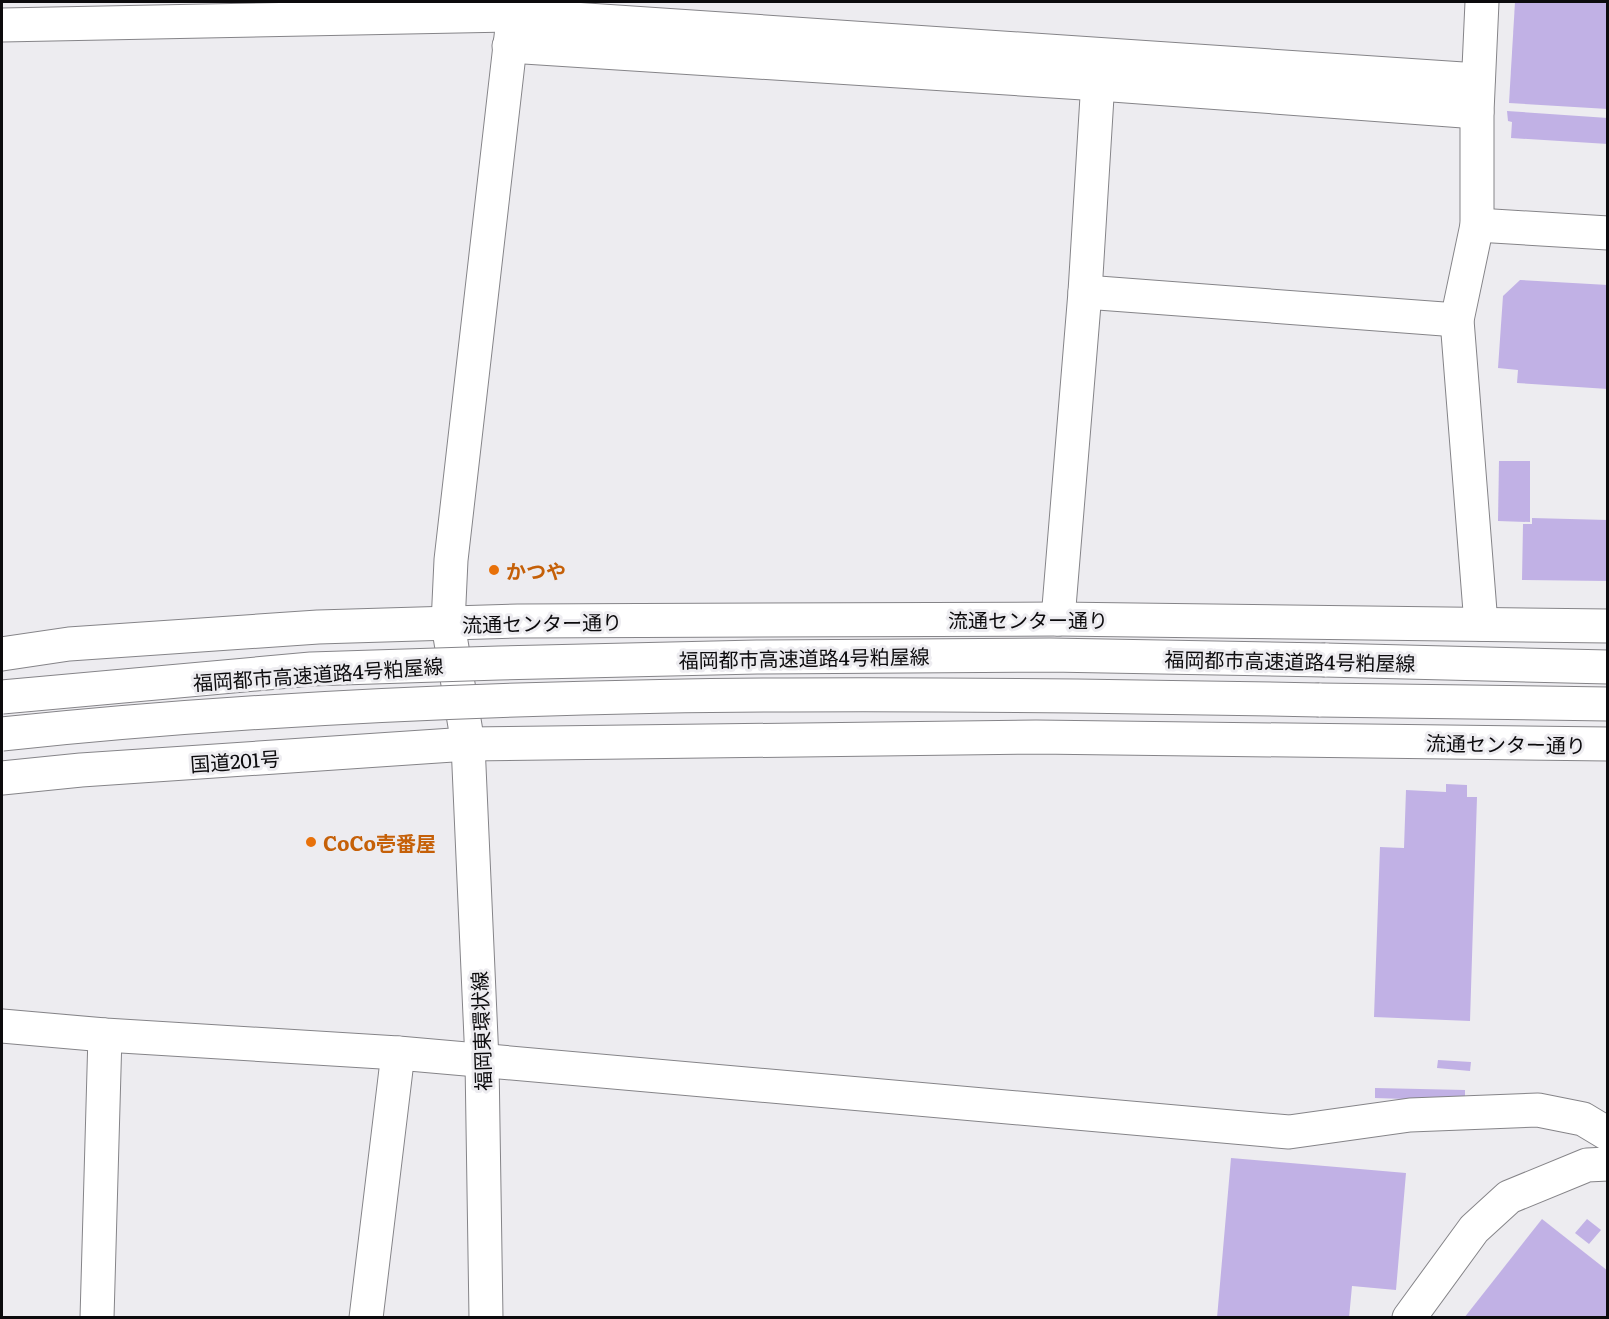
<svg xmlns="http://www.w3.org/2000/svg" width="1609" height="1319" viewBox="0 0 1609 1319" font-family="Literata,'Noto Sans JP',serif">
<rect width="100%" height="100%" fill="#edecf0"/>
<g fill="#c1b1e5">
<polygon points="1515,2 1608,2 1608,109 1509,103"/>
<polygon points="1507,111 1608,118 1608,144 1511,138 1512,122 1508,121"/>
<polygon points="1520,280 1608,285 1608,389 1517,383 1518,370 1498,368 1503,296"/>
<polygon points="1499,461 1530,461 1530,522 1498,521"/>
<polygon points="1532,518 1608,520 1608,581 1522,580 1523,524 1532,524"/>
<polygon points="1446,784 1467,785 1467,797 1477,797 1470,1021 1374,1017 1380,847 1404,848 1406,790 1446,792"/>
<polygon points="1438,1060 1471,1062 1470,1071 1437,1068"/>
<polygon points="1375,1088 1465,1090 1465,1101 1375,1098"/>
<polygon points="1231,1158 1406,1173 1396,1290 1352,1286 1349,1318 1217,1318"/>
<polygon points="1542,1219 1608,1271 1608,1318 1464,1318"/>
<polygon points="1587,1219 1601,1230 1589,1244 1575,1233"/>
</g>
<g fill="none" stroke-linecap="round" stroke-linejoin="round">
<defs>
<g id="street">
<polyline points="2,25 513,15 1478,80"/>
<polyline points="509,46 1099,84 1477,112"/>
<polyline points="1477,225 1608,233"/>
<polyline points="1085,292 1457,320"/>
<polyline points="1058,619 1085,292 1099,64"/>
<polyline points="2,1026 105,1035 398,1053 1289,1132 1410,1115 1538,1110 1583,1119 1608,1134"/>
<polyline points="97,1318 105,1035"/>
<polyline points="366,1318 398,1053"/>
<polyline points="1409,1318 1474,1229 1509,1197 1587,1165 1608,1164"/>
</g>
<g id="secondary">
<polyline points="1481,624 1457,320 1477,225 1477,112 1482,2"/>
<polyline points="468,744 448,624 451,560 515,2"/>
</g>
<polyline id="primary" points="468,744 482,1061 486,1318"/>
<g id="highway">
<polyline points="2,654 69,644 318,627 518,621 1058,619 1608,626"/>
<polyline points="1325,660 1608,667"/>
<polyline points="1319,700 1608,704"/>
<polyline points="2,778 81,770 468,744 1036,737 1608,744"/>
</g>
</defs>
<use href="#street" stroke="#858488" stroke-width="35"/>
<use href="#secondary" stroke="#858488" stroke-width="35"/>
<use href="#primary" stroke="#858488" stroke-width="35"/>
<use href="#highway" stroke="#858488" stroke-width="35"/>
<use href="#street" stroke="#fff" stroke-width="33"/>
<use href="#secondary" stroke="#fff" stroke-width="33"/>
<use href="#primary" stroke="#fff" stroke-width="33"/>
<use href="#highway" stroke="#fff" stroke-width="33"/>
<defs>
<g id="highway-bridge">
<polyline points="2,697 311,669 499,663 757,657 1050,655 1325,660"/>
<path d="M2 734C439 688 880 691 1319 700"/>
</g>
</defs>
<use href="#highway-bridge" stroke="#858488" stroke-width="35" stroke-linecap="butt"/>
<use href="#highway-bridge" stroke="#fff" stroke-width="33"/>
</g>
<g fill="#e8710a" stroke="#edecf0" stroke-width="2">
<circle cx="494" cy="570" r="6"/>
<circle cx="311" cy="842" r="6"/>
</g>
<g text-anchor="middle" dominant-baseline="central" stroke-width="6" stroke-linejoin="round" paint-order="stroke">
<g font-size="20" font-weight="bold" fill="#c56008" stroke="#edecf0" text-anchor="start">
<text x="506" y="570">かつや</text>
<text x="323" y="842">CoCo壱番屋</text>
</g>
<g font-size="20" fill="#0c0b0d" stroke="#edecf0">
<text x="1028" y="619">流通センター通り</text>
<text transform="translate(542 622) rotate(-1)">流通センター通り</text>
<text transform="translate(804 657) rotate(-1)">福岡都市高速道路4号粕屋線</text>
<text transform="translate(1290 660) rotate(1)">福岡都市高速道路4号粕屋線</text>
<text transform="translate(318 673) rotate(-4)">福岡都市高速道路4号粕屋線</text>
<text transform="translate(1506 743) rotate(1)">流通センター通り</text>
<text transform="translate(235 760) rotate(-4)">国道201号</text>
<text transform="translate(480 1031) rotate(-92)">福岡東環状線</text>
</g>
</g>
<rect width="1609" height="1319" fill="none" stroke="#0c0b0d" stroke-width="6"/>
</svg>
